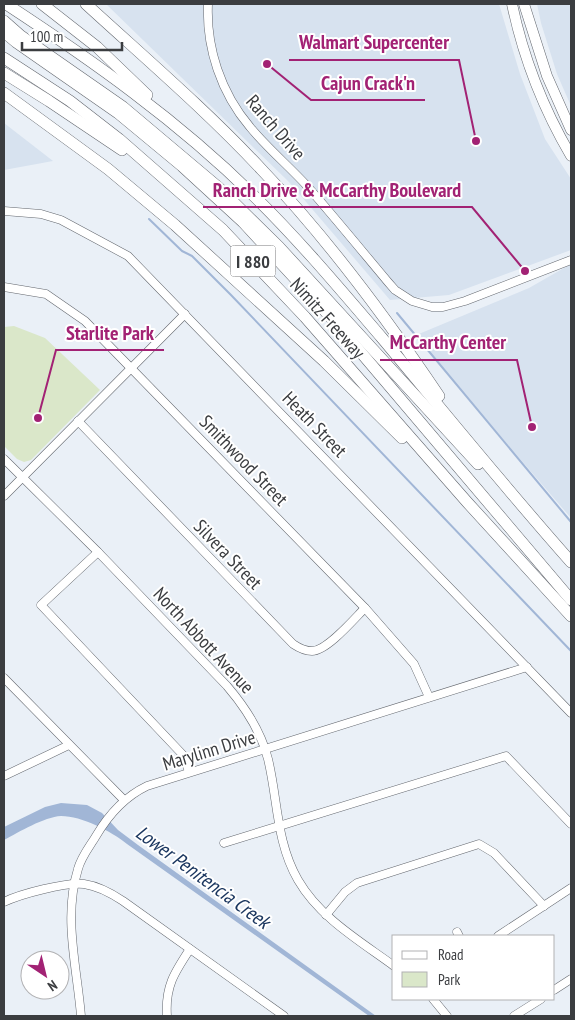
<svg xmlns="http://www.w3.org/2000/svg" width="575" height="1020" viewBox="0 0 575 1020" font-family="'PT Sans Narrow',sans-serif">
<rect width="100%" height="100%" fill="#eaf0f7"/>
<g fill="#d7e2ef">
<polygon points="106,4 499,4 520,74 545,139 571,179 571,250 449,295 390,300 289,182"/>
<polygon points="537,4 571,4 571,106 557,74 541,23"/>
<polygon points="4,123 53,161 4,170"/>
<polygon points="571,264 571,518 414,336 529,288"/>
</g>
<polygon fill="#dae7c9" points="14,326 45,338 100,390 31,460 24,462 17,459 4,446 4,327"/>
<path fill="#a1b6d6" d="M61 803 87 805 102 813 118 830 138 845 376 1016H369L127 844C111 831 82 816 61 816 44 817 19 832 4 840V827L45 807Z"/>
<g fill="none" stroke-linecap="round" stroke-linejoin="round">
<g stroke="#a1b6d6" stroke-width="2">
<polyline points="149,219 182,251 192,256 231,295 571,651"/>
<polyline points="397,313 571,522"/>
</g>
<defs>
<g id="minor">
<path d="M208 4C206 48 221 93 250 127 267 148 289 166 308 187 335 218 362 251 388 282L395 290 412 301 432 307H443L465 301 571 260"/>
<polyline points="4,211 41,214 61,220 128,256 571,713"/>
<polyline points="4,287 46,294 85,321 365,608 414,664 429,697"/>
<path d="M78 421 293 644C299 648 305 651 312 651 327 651 354 619 365 608"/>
<path d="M4 459 98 552 227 686C245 707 261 731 268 759 278 800 276 842 298 880 320 918 360 941 394 966"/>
<polyline points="4,496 185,314"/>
<polyline points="98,552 41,605 184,756 189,772"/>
<polyline points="4,678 124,800"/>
<polyline points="4,776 69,745"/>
<polyline points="224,843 506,756 571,824"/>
<path d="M4 902C20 894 66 882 84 884 98 886 111 893 123 901L284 1016"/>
<polyline points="326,915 345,892 357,883 479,844 494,853 544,906"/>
<polyline points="457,932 459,936"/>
<polyline points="498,936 571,888"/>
<polyline points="554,990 571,979"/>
<polyline points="433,999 447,1016"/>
<path d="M81 1016C77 967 63 917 78 869 81 857 90 846 96 836 109 814 124 797 147 786L527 667"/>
<path d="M167 1016C165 987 174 973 190 949"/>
<polyline points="514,1016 541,999"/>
</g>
<g id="major">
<path d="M512 4C523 56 544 110 571 156"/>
<polyline points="524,4 547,76 571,130"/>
</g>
<g id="highway">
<path d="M6 4C93 61 178 121 253 195 299 240 340 289 382 338 445 413 506 489 571 562"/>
<polyline points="42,4 97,47 147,95"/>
<path d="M86 4C145 58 207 111 262 170 328 239 385 316 439 396"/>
<polyline points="4,21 21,36 123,107 218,187 279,247 478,464"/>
<polyline points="4,32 16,42 118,113 182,166 243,222 336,323 571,600"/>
<polyline points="4,58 70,101 119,139 223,230 305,317 467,502 571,616"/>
<polyline points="4,73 49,101 122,150"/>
<polyline points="4,93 108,169 175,225 324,361 402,438"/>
</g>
</defs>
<use href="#minor" stroke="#63676e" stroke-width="9"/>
<use href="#major" stroke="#63676e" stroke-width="11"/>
<use href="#highway" stroke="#63676e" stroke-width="12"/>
<use href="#minor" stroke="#fff" stroke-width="8"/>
<use href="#major" stroke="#fff" stroke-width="10"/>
<use href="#highway" stroke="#fff" stroke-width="11"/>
</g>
<g text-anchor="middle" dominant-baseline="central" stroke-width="4" stroke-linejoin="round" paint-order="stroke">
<rect fill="#fff" stroke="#767779" stroke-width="1" x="230.5" y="245.5" width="45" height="31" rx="4"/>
<g font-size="18" font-weight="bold" fill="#3b3d40">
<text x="253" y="261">I 880</text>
</g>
<g font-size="19" fill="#3b3d40" stroke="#fff">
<text transform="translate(276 127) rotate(49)">Ranch Drive</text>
<text transform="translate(328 318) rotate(48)">Nimitz Freeway</text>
<text transform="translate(315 424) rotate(46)">Heath Street</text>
<text transform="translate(244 460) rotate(46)">Smithwood Street</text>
<text transform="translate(228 554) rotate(46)">Silvera Street</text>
<text transform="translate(204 640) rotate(47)">North Abbott Avenue</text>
<text transform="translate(209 750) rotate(-17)">Marylinn Drive</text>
</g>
<g font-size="20" font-style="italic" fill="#19355e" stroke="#fff">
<text transform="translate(203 877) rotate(36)">Lower Penitencia Creek</text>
</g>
</g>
<path fill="none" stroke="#a22274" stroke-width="2" d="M476 141L459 60H289M267 64L311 100H425M525 271L472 207H203M38 418L56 350H164M532 427L517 360H380"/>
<g fill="#a22274" stroke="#fff" stroke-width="2">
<circle cx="476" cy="141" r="5"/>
<circle cx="267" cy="64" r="5"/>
<circle cx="525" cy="271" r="5"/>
<circle cx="38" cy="418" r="5"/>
<circle cx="532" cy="427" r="5"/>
</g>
<g font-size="20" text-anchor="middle" font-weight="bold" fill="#a22274" stroke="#fff" stroke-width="4" stroke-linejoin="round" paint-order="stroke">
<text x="374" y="49">Walmart Supercenter</text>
<text x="368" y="90">Cajun Crack'n</text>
<text x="337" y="197">Ranch Drive &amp; McCarthy Boulevard</text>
<text x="110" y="340">Starlite Park</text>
<text x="448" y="349">McCarthy Center</text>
</g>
<rect width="575" height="1020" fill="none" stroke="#3b3d40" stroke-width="10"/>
<rect x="392" y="935" width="162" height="65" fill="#ffffff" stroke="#b1b1b3"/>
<rect x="402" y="951" width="25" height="8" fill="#ffffff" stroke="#b1b1b3"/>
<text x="438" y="960" font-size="15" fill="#3b3d40">Road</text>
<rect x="402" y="972" width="25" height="15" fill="#dae7c9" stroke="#b1b1b3"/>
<text x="438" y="985" font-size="15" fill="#3b3d40">Park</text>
<g transform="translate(45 975) rotate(145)"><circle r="24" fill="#ffffff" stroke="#b1b1b3"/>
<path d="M0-4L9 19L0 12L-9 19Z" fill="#a22274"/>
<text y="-8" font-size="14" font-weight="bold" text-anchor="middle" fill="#3b3d40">N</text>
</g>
<path d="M22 42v8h100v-8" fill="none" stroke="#3b3d40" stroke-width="2.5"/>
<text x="30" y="42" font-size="15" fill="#3b3d40" stroke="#ffffff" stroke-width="4" paint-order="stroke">100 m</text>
</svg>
